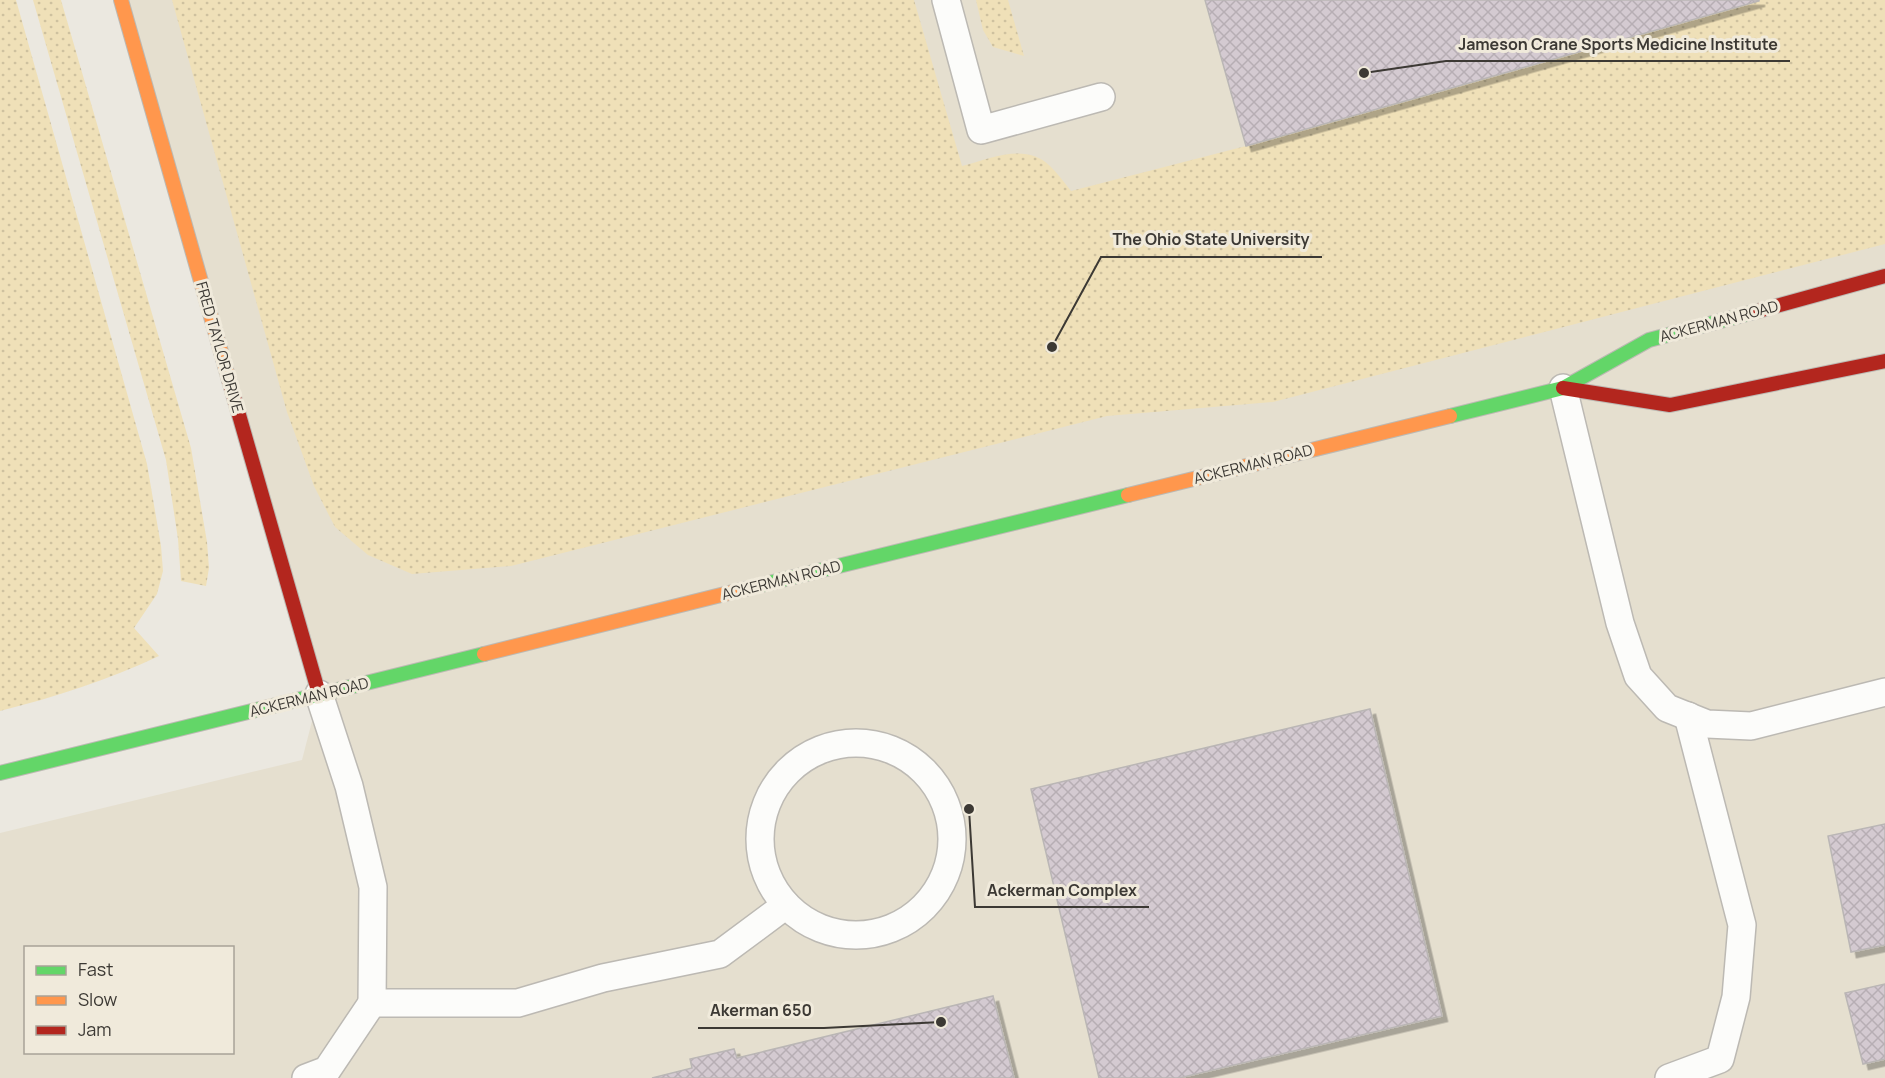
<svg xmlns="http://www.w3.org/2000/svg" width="1885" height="1078" viewBox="0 0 1885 1078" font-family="Manrope,sans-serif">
<defs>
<pattern id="grass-dots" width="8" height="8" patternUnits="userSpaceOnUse" patternTransform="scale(1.5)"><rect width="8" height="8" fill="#efe0b8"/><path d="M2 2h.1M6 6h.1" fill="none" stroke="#cec19f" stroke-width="1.8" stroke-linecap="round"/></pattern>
<pattern id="building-cross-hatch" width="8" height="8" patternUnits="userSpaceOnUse" patternTransform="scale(1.5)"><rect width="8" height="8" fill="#d4cad1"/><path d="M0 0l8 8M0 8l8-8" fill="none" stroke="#b7aeb4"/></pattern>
<filter id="shadow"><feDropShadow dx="5.5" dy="5.5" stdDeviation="0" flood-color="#0004"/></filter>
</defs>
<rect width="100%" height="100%" fill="#ebe8e0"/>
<path fill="#e5dfcf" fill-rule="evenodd" d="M121 0H1885V1078H0V833L302 760 319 694ZM26 948H232V1052H26Z"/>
<g fill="url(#grass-dots)">
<path d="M0 0H16L147 464 161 546 163 571 157 594 134 628 159 656C108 680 55 697 0 711Z"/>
<polygon points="33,0 61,0 191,448 207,542 209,568 206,586 181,581 178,539 166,460"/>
<path d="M172 0H914L962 166C991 159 1025 142 1050 166 1057 173 1064 182 1071 191L1246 146 1759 0H1885V244L1273 402 1107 416 511 566 412 574 368 555 335 527 314 486 287 412Z"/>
<polygon points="976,0 1008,0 1024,56 993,47 983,30"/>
</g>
<g fill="url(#building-cross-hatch)" stroke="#bab6b5" stroke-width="1.5" filter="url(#shadow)">
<polygon points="1205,0 1759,0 1759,1 1246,146"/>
<polygon points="1370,709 1442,1016 1179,1078 1099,1078 1031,789"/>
<polygon points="1885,824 1885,945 1851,952 1828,836"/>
<polygon points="1885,984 1885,1059 1863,1064 1845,993"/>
<polygon points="993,996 1014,1078 652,1078 692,1068 690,1059 734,1049 737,1058"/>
</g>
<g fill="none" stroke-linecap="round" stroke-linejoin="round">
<defs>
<g id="lane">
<polyline points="946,0 981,130 1101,97"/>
<polyline points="1563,388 1620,623 1638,676 1667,708 1707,724 1751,726 1885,692"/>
<polyline points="319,694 349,786 373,887 372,1003 518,1003 603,978 720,954 786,905"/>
<circle cx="856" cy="839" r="96"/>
<polyline points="306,1078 327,1070 372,1003"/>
<polyline points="1669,1078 1720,1059 1736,997 1742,925 1688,716"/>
</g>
<g id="fast">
<polyline points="1450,416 1563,388 1649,340 1758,311"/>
<polyline points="749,588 1128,495"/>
<polyline points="0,773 484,654"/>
</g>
<g id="slow">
<polyline points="121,0 229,380"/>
<polyline points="1128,495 1450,416"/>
<polyline points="484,654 749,588"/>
</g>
<g id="jam">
<polyline points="1758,311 1885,276"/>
<polyline points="229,380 319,694"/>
<polyline points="1563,388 1670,405 1885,361"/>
</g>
</defs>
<use href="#lane" stroke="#bcb9b3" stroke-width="30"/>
<use href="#fast" stroke="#bcb9b3" stroke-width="16"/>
<use href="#slow" stroke="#bcb9b3" stroke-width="16"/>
<use href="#jam" stroke="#bcb9b3" stroke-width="16"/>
<use href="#lane" stroke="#fcfcfa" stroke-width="27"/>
<use href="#fast" stroke="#63d668" stroke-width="14"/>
<use href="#slow" stroke="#ff974d" stroke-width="14"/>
<use href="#jam" stroke="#b3261e" stroke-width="14"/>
</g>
<g text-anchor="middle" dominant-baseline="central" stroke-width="6" stroke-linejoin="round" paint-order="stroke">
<g font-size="15" fill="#3c3934" stroke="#f0eadb">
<text transform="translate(1719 321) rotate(-15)">ACKERMAN ROAD</text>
<text transform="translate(220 347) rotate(74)">FRED TAYLOR DRIVE</text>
<text transform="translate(1253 464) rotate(-14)">ACKERMAN ROAD</text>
<text transform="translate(781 580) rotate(-14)">ACKERMAN ROAD</text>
<text transform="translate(309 697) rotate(-14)">ACKERMAN ROAD</text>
</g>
</g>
<path fill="none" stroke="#3c3934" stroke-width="2" d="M1364 73L1446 61H1790M1052 347L1101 257H1322M969 809L975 907H1149M941 1022L824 1028H698"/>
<g fill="#3c3934" stroke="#f0eadb" stroke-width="2">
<circle cx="1364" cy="73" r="6"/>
<circle cx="1052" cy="347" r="6"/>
<circle cx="969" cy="809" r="6"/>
<circle cx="941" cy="1022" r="6"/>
</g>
<g font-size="16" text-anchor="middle" font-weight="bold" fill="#3c3934" stroke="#f0eadb" stroke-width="6" stroke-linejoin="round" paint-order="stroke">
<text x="1618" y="50">Jameson Crane Sports Medicine Institute</text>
<text x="1211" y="245">The Ohio State University</text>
<text x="1062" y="896">Ackerman Complex</text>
<text x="761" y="1016">Akerman 650</text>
</g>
<rect x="24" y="946" width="210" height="108" fill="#f0eadb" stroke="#a8a398" stroke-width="1.5"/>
<rect x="36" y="966" width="30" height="9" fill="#63d668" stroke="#a8a398" stroke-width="1.5"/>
<text x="78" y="976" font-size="18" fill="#3c3934">Fast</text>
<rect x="36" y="996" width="30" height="9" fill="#ff974d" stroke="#a8a398" stroke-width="1.5"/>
<text x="78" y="1006" font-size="18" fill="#3c3934">Slow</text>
<rect x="36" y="1026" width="30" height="9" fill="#b3261e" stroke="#a8a398" stroke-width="1.5"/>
<text x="78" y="1036" font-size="18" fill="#3c3934">Jam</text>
</svg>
